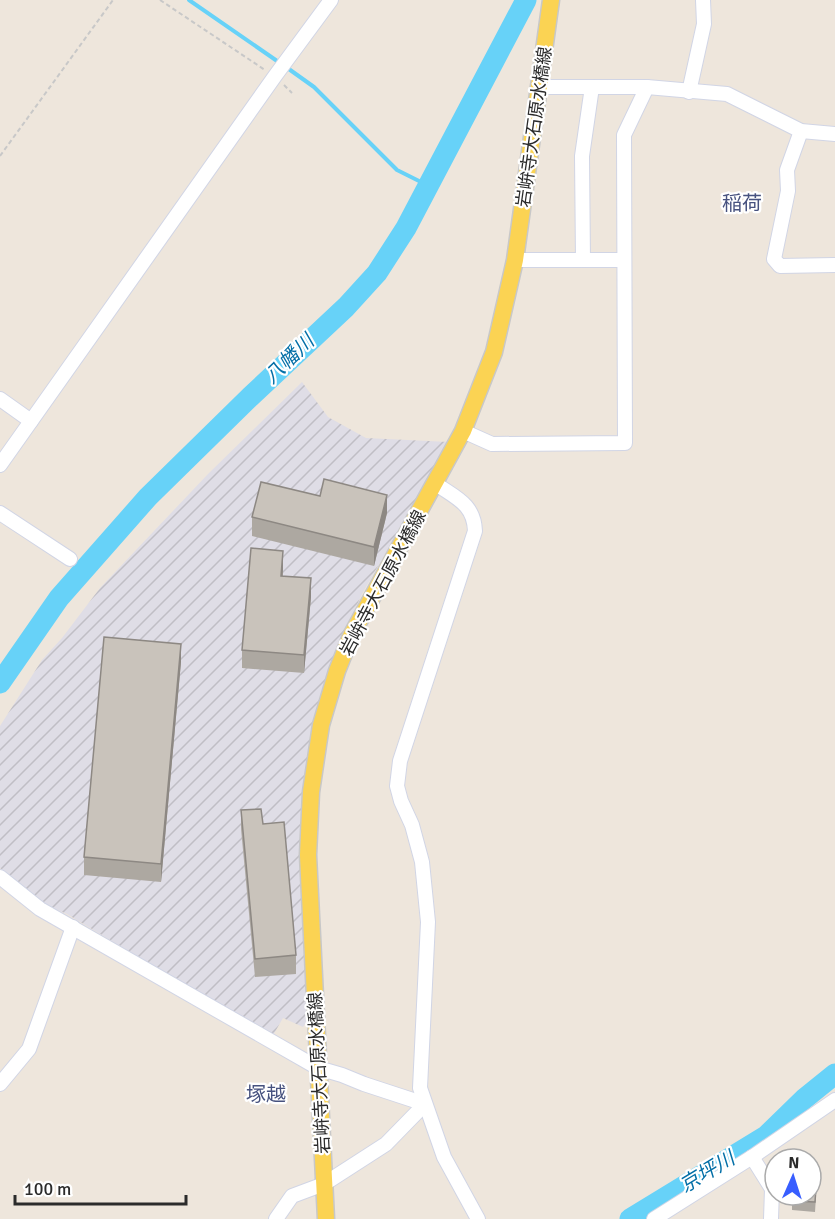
<svg xmlns="http://www.w3.org/2000/svg" width="835" height="1219" viewBox="0 0 835 1219" font-family="Signika,'Noto Sans JP',sans-serif">
<defs>
<pattern id="industrial-furrows" width="10" height="10" patternUnits="userSpaceOnUse" patternTransform="scale(1.5)"><rect width="10" height="10" fill="#dfdde6"/><path d="M-1 1l2-2M0 10L10 0M9 11l2-2" fill="none" stroke="#c0bec5"/></pattern>
</defs>
<rect width="100%" height="100%" fill="#eee6dc"/>
<polygon fill="url(#industrial-furrows)" points="302,382 328,417 366,438 449,442 362,594 345,631 303,790 300,870 310,1017 303,1027 283,1018 272,1037 67,914 41,903 0,868 0,726 42,660 62,638 100,588 208,474"/>
<g fill="none" stroke-linecap="round" stroke-linejoin="round">
<g stroke="#67d2f8" stroke-width="4">
<polyline points="189,0 280,63"/>
<polyline points="286,67 314,87 397,170 429,186"/>
</g>
<g stroke="#67d2f8" stroke-width="21">
<polyline points="0,683 59,598 148,497 250,397 346,307 377,273 406,228 526,0"/>
<polyline points="630,1219 766,1136 804,1099 835,1074"/>
</g>
<defs>
<g id="minor">
<polyline points="540,87 647,87 727,94 801,131 835,134"/>
<polyline points="689,92 704,24 703,0"/>
<polyline points="801,131 787,170 788,191 774,259 780,266 835,265"/>
<polyline points="515,260 623,260"/>
<polyline points="583,260 582,156 592,87"/>
<polyline points="0,399 31,421"/>
<polyline points="463,431 492,444 625,443 624,135 647,87"/>
<polyline points="0,465 275,76 331,0"/>
<path d="M436 484C456 498 474 504 475 531L400 761 397 786 401 801 412 825 422 862 428 922 420 1088 444 1157 478 1219"/>
<polyline points="0,513 70,559"/>
<polyline points="0,877 40,909 318,1068 342,1075 364,1084 425,1104"/>
<polyline points="0,1084 29,1049 73,927"/>
<polyline points="752,1157 772,1189 771,1219"/>
<polyline points="276,1219 292,1196 324,1184 386,1144 425,1104"/>
<polyline points="654,1219 752,1157 835,1100"/>
</g>
<polyline id="major" points="326,1219 308,855 311,792 321,725 337,671 351,636 463,431 494,352 515,260 551,0"/>
</defs>
<use href="#minor" stroke="#d1d5e5" stroke-width="16"/>
<use href="#major" stroke="#c8c8c8" stroke-width="19"/>
<g stroke="#c8c8c8" stroke-width="2" stroke-dasharray="4.5 3" stroke-linecap="butt">
<polyline points="160,0 265,70"/>
<polyline points="284,85 292,93"/>
<polyline points="0,156 113,0"/>
</g>
<use href="#minor" stroke="#fff" stroke-width="14"/>
<use href="#major" stroke="#fbd353" stroke-width="16"/>
</g>
<g fill="#ada8a1">
<polygon points="387,513 374,566 252,536 252,517"/>
<polygon points="283,569 283,576 311,597 304,673 242,668 242,650"/>
<polygon points="181,662 161,882 84,875 84,857"/>
<polygon points="241,810 263,824 296,955 296,974 255,977 241,829"/>
<polygon points="816,1197 815,1212 792,1210 792,1201"/>
</g>
<g fill="#8d8883">
<polygon points="387,495 387,513 374,566 374,547"/>
<polygon points="283,551 283,569 281,594 281,576"/>
<polygon points="311,578 311,597 304,673 304,655"/>
<polygon points="181,644 181,662 161,882 161,864"/>
</g>
<g fill="#c9c3bb" stroke="#8d8883" stroke-width="1.5">
<polygon points="324,479 387,495 374,547 252,517 261,482 320,496"/>
<polygon points="251,548 283,551 281,576 311,578 304,655 242,650"/>
<polygon points="104,637 181,644 161,864 84,857"/>
<polygon points="261,809 263,824 284,822 296,955 255,959 241,810"/>
<polygon points="811,1187 816,1188 815,1202 792,1201 793,1195 811,1195"/>
</g>
<g text-anchor="middle" dominant-baseline="central" stroke-width="4.5" stroke-linejoin="round" paint-order="stroke">
<g font-size="18" fill="#2b2b2b" stroke="#fff">
<text transform="translate(534 127) rotate(-82)">岩峅寺大石原水橋線</text>
<text transform="translate(383 583) rotate(-62)">岩峅寺大石原水橋線</text>
<text transform="translate(319 1073) rotate(-93)">岩峅寺大石原水橋線</text>
</g>
<g font-size="20" fill="#47527f" stroke="#fff">
<text x="742" y="203">稲荷</text>
<text x="266" y="1094">塚越</text>
</g>
<g font-size="20" font-style="italic" fill="#036fa7" stroke="#fff">
<text transform="translate(289 359) rotate(-44)">八幡川</text>
<text transform="translate(707 1172) rotate(-31)">京坪川</text>
</g>
</g>
<g transform="translate(793 1177) rotate(3)"><circle r="28" fill="#ffffff" stroke="#aaaaaa" stroke-width="1.5"/>
<path d="M0-4.5L10 22L0 15L-10 22Z" fill="#385eff"/>
<text y="-9" font-size="16" font-weight="bold" text-anchor="middle" fill="#2b2b2b">N</text>
</g>
<path d="M15 1195v9h171v-9" fill="none" stroke="#2b2b2b" stroke-width="3"/>
<text x="24" y="1195" font-size="18" fill="#2b2b2b" stroke="#ffffff" stroke-width="4.5" paint-order="stroke">100 m</text>
</svg>
